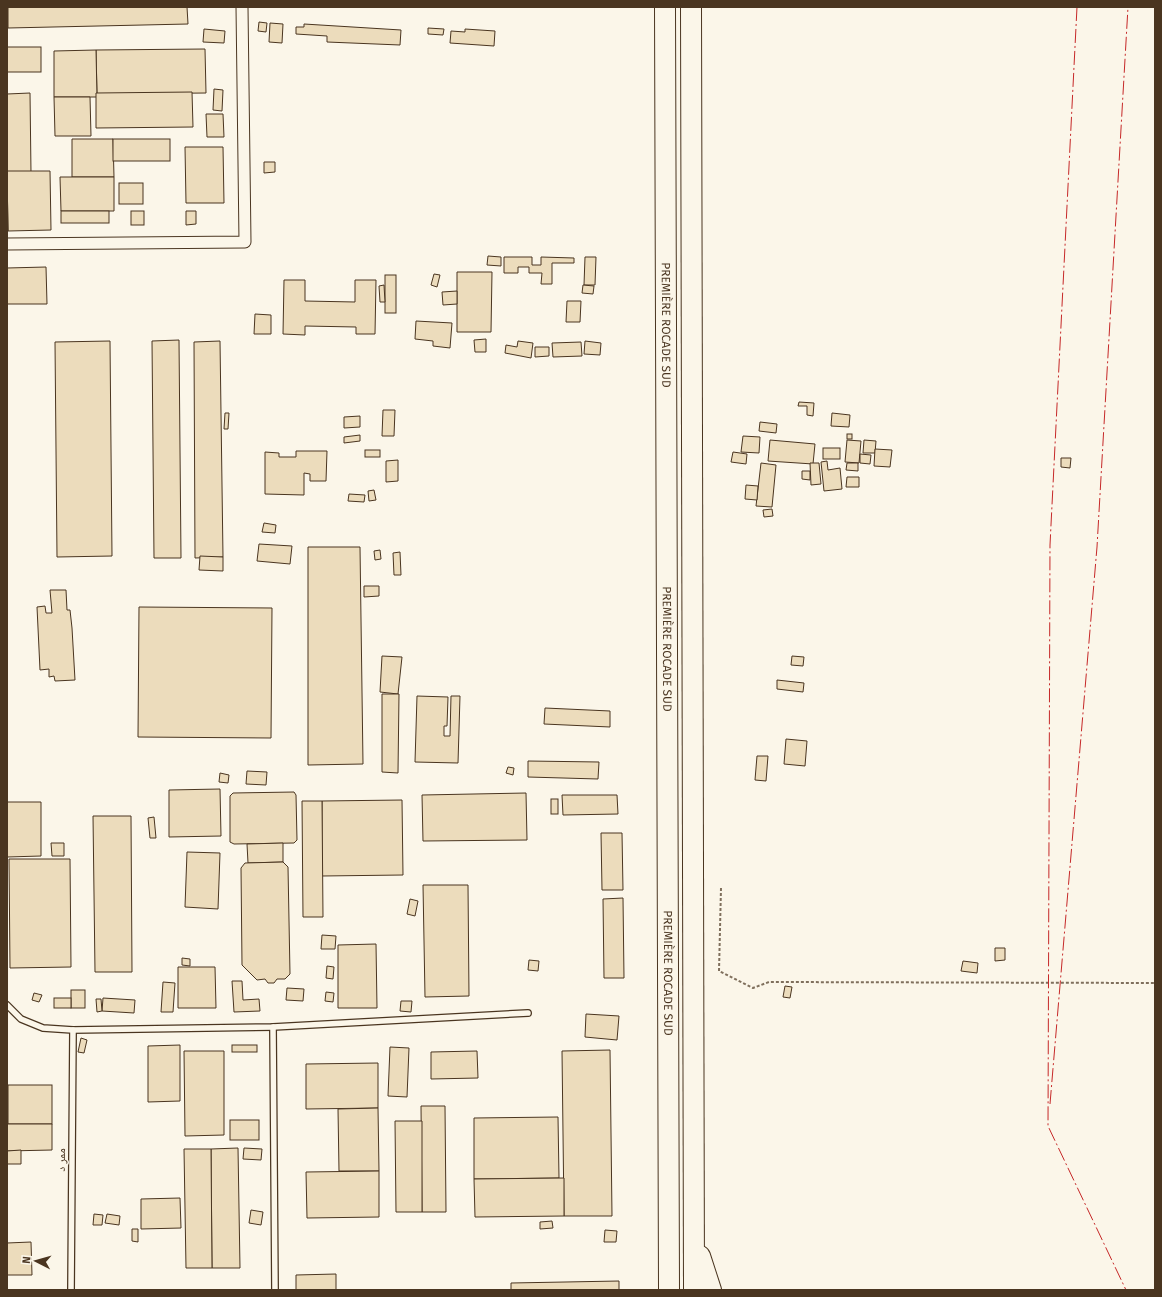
<svg xmlns="http://www.w3.org/2000/svg" width="1162" height="1297" viewBox="0 0 1162 1297" font-family="'Fira Sans','Noto Naskh Arabic',sans-serif">
<rect width="100%" height="100%" fill="#fbf6e9"/>
<g fill="#ecdcbc" stroke="#4a3520">
<polygon points="8,7 187,7 188,24 8,28"/>
<polygon points="259,22 267,23 266,32 258,31"/>
<polygon points="270,23 283,24 282,43 269,42"/>
<polygon points="304,24 401,30 400,45 327,42 327,36 296,34 296,27 304,27"/>
<polygon points="428,28 444,29 443,35 428,34"/>
<polygon points="204,29 225,31 224,43 203,42"/>
<polygon points="465,29 495,31 494,46 450,43 451,31 465,32"/>
<rect x="7" y="47" width="34" height="25"/>
<polygon points="205,49 206,93 97,94 96,50"/>
<polygon points="96,50 97,97 54,97 54,51"/>
<polygon points="214,89 223,90 222,111 213,110"/>
<polygon points="192,92 193,127 96,128 96,93"/>
<polygon points="30,93 31,173 7,173 7,94"/>
<polygon points="54,97 90,97 91,136 55,136"/>
<polygon points="206,114 223,114 224,137 207,137"/>
<polygon points="72,139 113,139 114,177 72,177"/>
<rect x="113" y="139" width="57" height="22"/>
<polygon points="185,147 223,147 224,203 186,203"/>
<polygon points="264,162 275,162 275,172 264,173"/>
<polygon points="7,171 50,171 51,230 8,231"/>
<polygon points="7,172 8,231 7,231"/>
<polygon points="60,177 114,177 114,211 61,211"/>
<rect x="119" y="183" width="24" height="21"/>
<rect x="61" y="211" width="48" height="12"/>
<rect x="131" y="211" width="13" height="14"/>
<polygon points="186,211 196,211 196,224 186,225"/>
<polygon points="488,256 501,257 501,266 487,265"/>
<polygon points="504,257 532,257 532,265 541,265 541,257 574,258 574,263 552,263 552,284 541,284 542,273 529,273 529,267 518,267 518,273 504,273"/>
<polygon points="585,257 596,257 595,285 584,285"/>
<polygon points="46,267 47,304 7,304 7,268"/>
<polygon points="457,272 492,272 491,332 457,332"/>
<polygon points="434,274 440,275 437,287 431,285"/>
<rect x="385" y="275" width="11" height="38"/>
<polygon points="284,280 305,280 305,301 355,302 355,280 376,280 375,334 356,334 356,327 305,326 305,335 283,334"/>
<polygon points="384,285 385,302 380,302 379,286"/>
<polygon points="583,285 594,286 593,294 582,293"/>
<polygon points="457,291 457,304 443,305 442,292"/>
<polygon points="567,301 581,301 580,322 566,322"/>
<polygon points="255,314 271,315 271,334 254,334"/>
<polygon points="416,321 452,323 450,348 433,346 433,341 415,339"/>
<polygon points="486,339 486,352 475,352 474,340"/>
<polygon points="179,340 181,558 154,558 152,341"/>
<polygon points="110,341 112,556 57,557 55,342"/>
<polygon points="220,341 223,557 195,558 194,342"/>
<polygon points="518,341 533,343 531,358 505,353 506,345 517,347"/>
<polygon points="585,341 601,343 600,355 584,354"/>
<polygon points="581,342 582,356 553,357 552,343"/>
<polygon points="535,347 549,347 549,356 535,357"/>
<polygon points="799,402 814,403 813,416 807,415 807,406 798,406"/>
<polygon points="383,410 395,410 394,436 382,436"/>
<polygon points="225,413 229,413 228,429 224,429"/>
<polygon points="832,413 850,415 849,427 831,426"/>
<polygon points="360,416 360,427 344,428 344,417"/>
<polygon points="760,422 777,424 776,433 759,431"/>
<rect x="847" y="434" width="5" height="5"/>
<polygon points="360,435 360,441 344,443 344,437"/>
<polygon points="743,436 760,437 759,453 741,452"/>
<polygon points="770,440 815,444 813,464 768,461"/>
<polygon points="847,440 861,441 859,463 845,462"/>
<polygon points="864,440 876,441 875,453 863,453"/>
<rect x="823" y="448" width="17" height="11"/>
<polygon points="875,449 892,450 890,467 874,466"/>
<rect x="365" y="450" width="15" height="7"/>
<polygon points="296,451 327,451 326,481 310,481 310,474 304,473 304,495 265,494 265,452 279,453 279,457 296,457"/>
<polygon points="733,452 747,454 746,464 731,462"/>
<polygon points="860,454 871,455 870,464 860,463"/>
<polygon points="1061,458 1071,458 1070,468 1061,467"/>
<polygon points="398,460 398,481 386,482 386,461"/>
<polygon points="827,461 828,470 840,468 842,489 824,491 821,462"/>
<polygon points="761,463 776,465 772,507 756,506"/>
<polygon points="810,463 819,463 821,484 811,485"/>
<polygon points="847,463 858,463 858,471 846,470"/>
<polygon points="802,471 810,471 810,480 802,479"/>
<polygon points="847,477 859,477 859,487 846,487"/>
<polygon points="746,485 758,486 757,500 745,499"/>
<polygon points="374,490 376,500 369,501 368,491"/>
<polygon points="349,494 365,495 364,502 348,501"/>
<polygon points="772,509 773,516 764,517 763,510"/>
<polygon points="264,523 276,525 275,533 262,532"/>
<polygon points="259,544 292,546 290,564 257,561"/>
<polygon points="308,547 360,547 363,764 308,765"/>
<polygon points="380,550 381,559 375,560 374,551"/>
<polygon points="400,552 401,575 394,575 393,553"/>
<polygon points="200,556 223,557 223,571 199,570"/>
<polygon points="364,586 379,586 379,596 364,597"/>
<polygon points="50,590 66,590 67,610 70,610 72,628 75,680 55,681 54,676 49,677 49,669 40,670 37,607 45,606 46,613 52,613"/>
<polygon points="139,607 272,608 271,738 138,737"/>
<polygon points="382,656 402,657 398,694 380,692"/>
<polygon points="792,656 804,657 803,666 791,665"/>
<polygon points="777,680 804,683 803,692 777,689"/>
<polygon points="382,694 399,694 398,773 382,772"/>
<polygon points="417,696 448,697 447,726 444,726 444,736 450,736 451,696 460,696 458,763 415,762"/>
<polygon points="545,708 610,711 610,727 544,724"/>
<polygon points="786,739 807,741 805,766 784,764"/>
<polygon points="757,756 768,756 766,781 755,780"/>
<polygon points="528,761 599,762 598,779 528,777"/>
<polygon points="508,767 514,768 513,775 506,773"/>
<polygon points="247,771 267,772 266,785 246,784"/>
<polygon points="220,773 229,775 228,783 219,782"/>
<polygon points="220,789 221,836 169,837 169,790"/>
<polygon points="294,792 296,795 297,840 294,843 234,844 230,842 230,796 233,793"/>
<polygon points="526,793 527,840 423,841 422,795"/>
<polygon points="562,795 617,795 618,814 563,815"/>
<rect x="551" y="799" width="7" height="15"/>
<polygon points="402,800 403,875 322,876 322,801"/>
<polygon points="302,801 322,801 323,917 303,917"/>
<polygon points="7,802 41,802 41,856 7,857"/>
<polygon points="93,816 131,816 132,972 95,972"/>
<polygon points="154,817 156,838 150,838 148,818"/>
<polygon points="601,833 622,833 623,890 602,890"/>
<polygon points="51,843 64,843 64,856 52,856"/>
<polygon points="283,843 283,862 248,863 247,844"/>
<polygon points="187,852 220,853 218,909 185,907"/>
<polygon points="9,859 70,859 71,967 10,968"/>
<polygon points="283,862 288,867 290,974 285,979 277,979 274,983 268,983 265,979 257,980 242,965 241,868 245,863"/>
<polygon points="423,885 468,885 469,996 425,997"/>
<polygon points="623,898 624,978 604,978 603,899"/>
<polygon points="410,899 418,901 415,916 407,914"/>
<polygon points="322,935 336,936 335,949 321,949"/>
<polygon points="376,944 377,1008 338,1008 338,945"/>
<polygon points="995,948 1005,948 1005,960 995,961"/>
<polygon points="182,958 190,959 190,966 182,965"/>
<polygon points="529,960 539,961 538,971 528,970"/>
<polygon points="963,961 978,963 977,973 961,971"/>
<polygon points="327,966 334,967 333,979 326,978"/>
<polygon points="178,967 215,967 216,1008 178,1008"/>
<polygon points="232,981 242,981 243,1000 259,999 260,1011 234,1012"/>
<polygon points="163,982 175,983 173,1012 161,1012"/>
<polygon points="785,986 792,987 790,998 783,997"/>
<polygon points="287,988 304,989 303,1001 286,1000"/>
<rect x="71" y="990" width="14" height="18"/>
<polygon points="326,992 334,993 333,1002 325,1001"/>
<polygon points="34,993 42,995 39,1002 32,1000"/>
<rect x="54" y="998" width="17" height="10"/>
<polygon points="103,998 135,1000 134,1013 102,1011"/>
<polygon points="96,999 101,999 102,1011 97,1012"/>
<polygon points="401,1001 412,1001 411,1012 400,1011"/>
<polygon points="586,1014 619,1016 617,1040 585,1037"/>
<polygon points="81,1038 87,1040 84,1053 78,1052"/>
<polygon points="180,1045 180,1101 148,1102 148,1046"/>
<rect x="232" y="1045" width="25" height="7"/>
<polygon points="390,1047 409,1048 407,1097 388,1096"/>
<polygon points="610,1050 612,1216 564,1216 562,1051"/>
<polygon points="184,1051 224,1051 224,1135 185,1136"/>
<polygon points="477,1051 478,1078 431,1079 431,1052"/>
<polygon points="378,1063 378,1108 306,1109 306,1064"/>
<rect x="8" y="1085" width="44" height="39"/>
<polygon points="421,1106 445,1106 446,1212 422,1212"/>
<polygon points="378,1108 379,1171 339,1171 338,1109"/>
<polygon points="558,1117 559,1178 474,1179 474,1118"/>
<rect x="230" y="1120" width="29" height="20"/>
<polygon points="395,1121 422,1121 422,1212 396,1212"/>
<polygon points="7,1124 52,1124 52,1150 7,1151"/>
<polygon points="238,1148 240,1268 212,1268 211,1149"/>
<polygon points="244,1148 262,1149 261,1160 243,1159"/>
<polygon points="184,1149 211,1149 212,1268 186,1268"/>
<polygon points="21,1150 21,1164 7,1164 7,1151"/>
<polygon points="379,1171 379,1217 307,1218 306,1172"/>
<polygon points="564,1178 564,1216 475,1217 474,1179"/>
<polygon points="180,1198 181,1228 141,1229 141,1199"/>
<polygon points="251,1210 263,1212 261,1225 249,1223"/>
<polygon points="94,1214 103,1215 102,1225 93,1225"/>
<polygon points="107,1214 120,1216 119,1225 105,1223"/>
<polygon points="552,1221 553,1228 540,1229 540,1222"/>
<polygon points="132,1229 138,1229 138,1242 132,1241"/>
<polygon points="605,1230 617,1231 616,1242 604,1242"/>
<polygon points="31,1242 32,1275 7,1275 7,1243"/>
<polygon points="336,1274 336,1290 296,1290 296,1275"/>
<polygon points="619,1281 619,1290 511,1290 511,1283"/>
</g>
<g fill="none" stroke-linecap="round" stroke-linejoin="round">
<defs>
<g id="lane">
<polyline points="7,1005 21,1019 43,1028 73,1030 273,1027 528,1013"/>
<polyline points="273,1027 275,1290"/>
<polyline points="71,1290 73,1030"/>
</g>
<polyline id="street" points="7,244 245,242 242,7"/>
<g id="highway">
<path id="s1" d="M665 7 669 1290"/>
<polyline points="691,7 694,1290"/>
<polyline points="700,1256 711,1290"/>
</g>
</defs>
<use href="#lane" stroke="#4a3520" stroke-width="8"/>
<use href="#street" stroke="#4a3520" stroke-width="13"/>
<use href="#highway" stroke="#4a3520" stroke-width="22"/>
<polyline stroke="#7f6f5c" stroke-width="2" stroke-dasharray="3 2" stroke-linecap="butt" points="721,888 719,971 753,988 769,982 1155,983"/>
<use href="#lane" stroke="#fbf6e9" stroke-width="5.5"/>
<use href="#street" stroke="#fbf6e9" stroke-width="11"/>
<use href="#highway" stroke="#fbf6e9" stroke-width="20"/>
<g stroke="#c62828" stroke-width="1" stroke-dasharray="14 3 2 3" stroke-linecap="butt">
<polyline points="1077,7 1050,545 1048,1126 1126,1290"/>
<polyline points="1050,1104 1097,547 1128,7"/>
</g>
</g>
<g text-anchor="middle" dominant-baseline="central" stroke-width="3" stroke-linejoin="round" paint-order="stroke">
<g font-size="12" fill="#4a3520" stroke="#fbf6e9">
<text stroke="none"><textPath href="#s1" startOffset="318">PREMIÈRE ROCADE SUD</textPath></text>
<text stroke="none"><textPath href="#s1" startOffset="642">PREMIÈRE ROCADE SUD</textPath></text>
<text stroke="none"><textPath href="#s1" startOffset="966">PREMIÈRE ROCADE SUD</textPath></text>
<text transform="translate(61 1160) rotate(-89)">ممر د</text>
</g>
</g>
<rect width="1162" height="1297" fill="none" stroke="#4a3520" stroke-width="16"/>
<g transform="translate(36 1261) rotate(276)" stroke="#fbf6e9" stroke-width="3" paint-order="stroke">
<path d="M0-3L7 15L0 10L-7 15Z" fill="#4a3520"/>
<text y="-6" font-size="11" font-weight="bold" text-anchor="middle" fill="#4a3520">N</text>
</g>
</svg>
